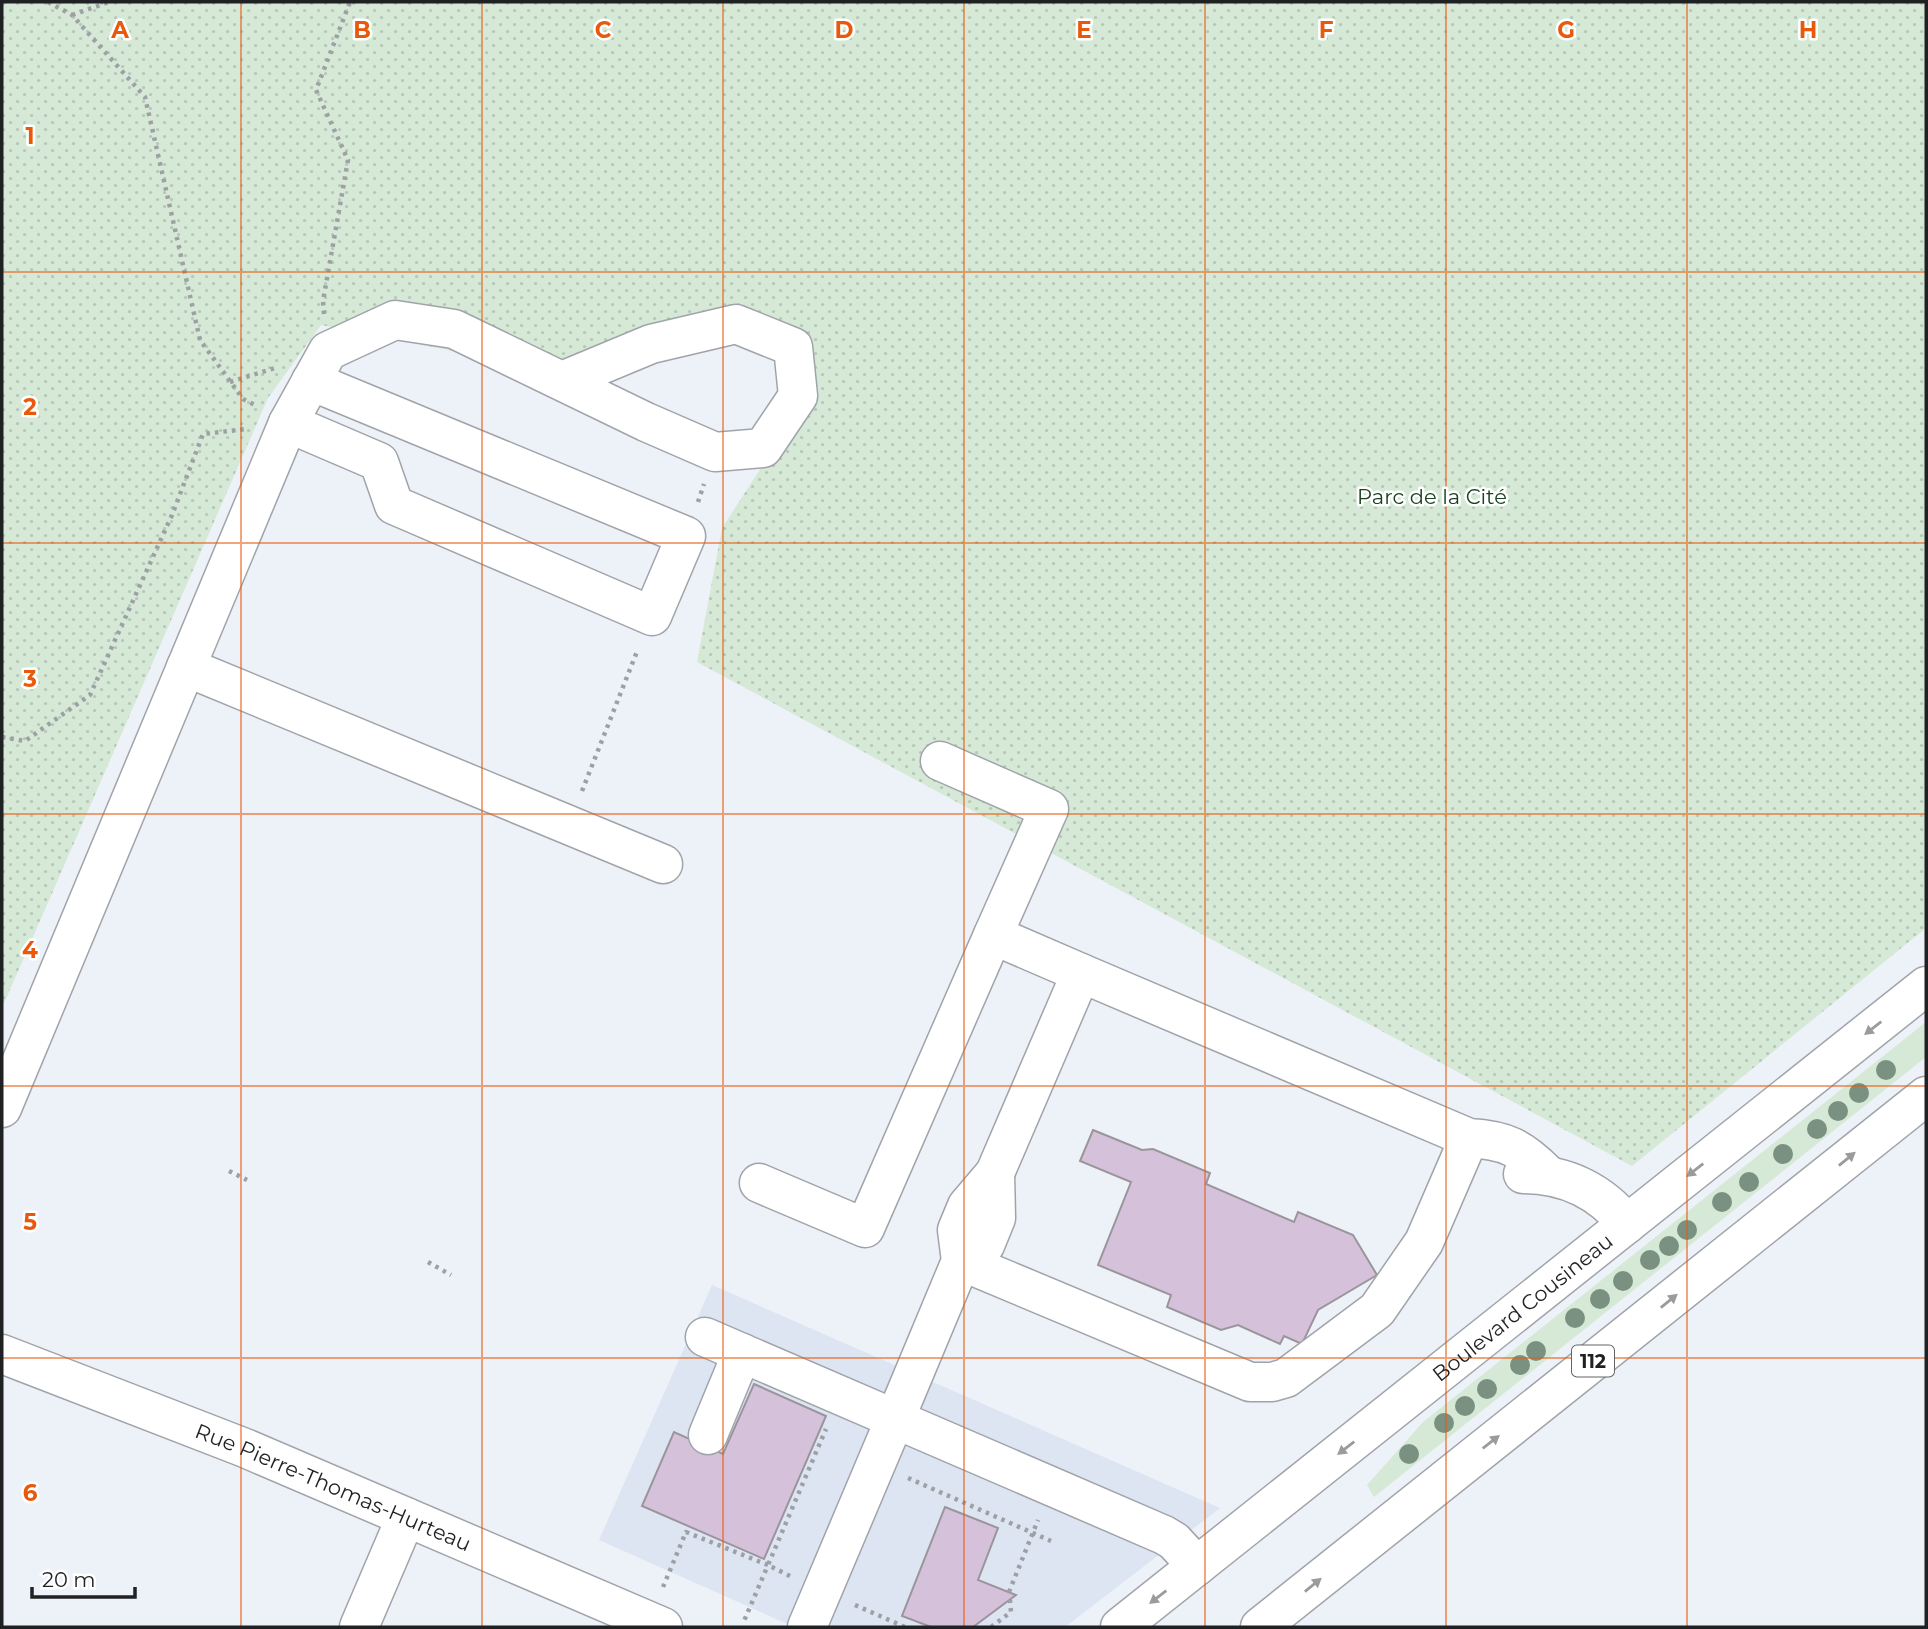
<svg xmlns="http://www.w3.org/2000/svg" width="1928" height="1629" viewBox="0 0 1928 1629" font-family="Montserrat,sans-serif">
<defs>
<pattern id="park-dots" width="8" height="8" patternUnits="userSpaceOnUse" patternTransform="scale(1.75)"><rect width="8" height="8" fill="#d5e9d6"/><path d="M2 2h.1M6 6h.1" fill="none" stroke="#b6c8b7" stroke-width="1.8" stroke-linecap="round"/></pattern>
</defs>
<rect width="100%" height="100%" fill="#edf1f8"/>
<polygon fill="#dde5f2" points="712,1285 1220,1508 1065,1627 794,1627 599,1540"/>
<polygon fill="#d5e9d6" points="1926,1022 1926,1057 1374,1497 1367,1485 1423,1422"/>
<polygon fill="url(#park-dots)" points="2,2 1926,2 1926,928 1632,1166 697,662 722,528 785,431 798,371 735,306 539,368 321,325 268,398 2,1008"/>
<g fill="#d6c1db" stroke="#9a959b" stroke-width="2">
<polygon points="1093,1130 1142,1150 1153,1149 1210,1173 1206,1184 1294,1222 1298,1212 1353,1235 1377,1275 1318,1310 1302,1344 1284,1336 1280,1344 1238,1325 1221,1330 1167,1307 1171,1295 1098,1265 1131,1182 1080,1161"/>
<polygon points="754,1384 826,1416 764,1559 642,1506 674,1432 723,1454"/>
<polygon points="945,1507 998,1528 978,1580 1016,1595 973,1627 931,1627 902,1616"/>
</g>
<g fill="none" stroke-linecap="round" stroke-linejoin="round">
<defs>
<g id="minor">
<polyline points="288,423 379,462 394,505 652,616 686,536 311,381"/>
<polyline points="186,667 663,864"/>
<polyline points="940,761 1049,809 993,935"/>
<path d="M1081 973 1469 1138C1506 1140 1521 1148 1547 1174"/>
<polyline points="2,1108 288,423 328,351 395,320 454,329 646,422 715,452 763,448 798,396 793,347 736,324 651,344 562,381"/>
<path d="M1523 1174C1565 1174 1601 1191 1627 1224"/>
<polyline points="961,1261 1250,1382 1272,1382 1286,1378 1377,1310 1424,1242 1469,1138"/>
<polyline points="961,1261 985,1245 996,1218 995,1173"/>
<polyline points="705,1337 895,1419 961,1261 957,1230 967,1206 995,1173 1081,973 993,935 865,1228 759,1183"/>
<path id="s1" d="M2 1354 245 1448 663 1627"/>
<polyline points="708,1435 742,1353"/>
<polyline points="359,1627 406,1517"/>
<polyline points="807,1627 895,1419 1164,1535 1174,1541 1197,1566"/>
</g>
<g id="major">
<path id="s2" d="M1120 1627 1926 986"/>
<polyline points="1260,1627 1926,1096"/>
</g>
</defs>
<use href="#minor" stroke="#a0a4aa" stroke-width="41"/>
<use href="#major" stroke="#a0a4aa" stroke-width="41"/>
<g stroke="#9da0a5" stroke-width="4.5" stroke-dasharray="3.5 5" stroke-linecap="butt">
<polyline points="48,2 72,15 145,97 200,340 243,399 257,406"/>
<polyline points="72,15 109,2"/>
<polyline points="324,314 323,301 348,160 316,90 350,2"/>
<polyline points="230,382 278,367"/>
<polyline points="698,502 704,484"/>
<polyline points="2,737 25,741 90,695 172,515 203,434 246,429"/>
<polyline points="582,791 638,649"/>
<polyline points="229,1171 247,1180"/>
<polyline points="428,1262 451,1275"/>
<polyline points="908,1478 1051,1541"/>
<polyline points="790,1576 768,1565 826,1429"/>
<polyline points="663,1587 686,1532 768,1565 744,1621"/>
<polyline points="1009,1592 1038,1520"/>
<polyline points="855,1605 905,1627"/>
<polyline points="991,1627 1011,1612 1010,1600"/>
</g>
<use href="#minor" stroke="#fff" stroke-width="38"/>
<use href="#major" stroke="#fff" stroke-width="38"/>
</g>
<g fill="#7a9182">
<circle cx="1886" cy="1070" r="10"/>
<circle cx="1859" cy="1093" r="10"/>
<circle cx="1838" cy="1111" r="10"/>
<circle cx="1817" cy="1129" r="10"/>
<circle cx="1783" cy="1154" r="10"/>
<circle cx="1749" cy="1182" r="10"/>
<circle cx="1722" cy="1202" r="10"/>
<circle cx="1687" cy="1230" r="10"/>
<circle cx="1669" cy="1246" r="10"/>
<circle cx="1650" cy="1260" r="10"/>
<circle cx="1623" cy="1281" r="10"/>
<circle cx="1600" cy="1299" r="10"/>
<circle cx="1575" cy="1318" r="10"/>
<circle cx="1536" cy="1351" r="10"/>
<circle cx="1520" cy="1365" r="10"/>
<circle cx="1487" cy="1389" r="10"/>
<circle cx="1465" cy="1406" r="10"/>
<circle cx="1444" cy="1423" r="10"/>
<circle cx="1409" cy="1454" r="10"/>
</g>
<defs><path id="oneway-solid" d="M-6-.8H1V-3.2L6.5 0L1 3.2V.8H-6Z" transform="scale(1.75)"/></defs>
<g fill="#9a9b9c">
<use href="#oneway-solid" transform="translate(1873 1028) rotate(142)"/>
<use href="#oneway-solid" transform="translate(1847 1159) rotate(-39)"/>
<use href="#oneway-solid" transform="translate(1695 1170) rotate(142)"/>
<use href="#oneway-solid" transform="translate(1669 1301) rotate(-39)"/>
<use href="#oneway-solid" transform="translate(1491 1442) rotate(-38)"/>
<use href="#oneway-solid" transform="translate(1346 1448) rotate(142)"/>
<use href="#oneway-solid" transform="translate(1313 1585) rotate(-39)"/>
<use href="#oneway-solid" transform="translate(1158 1597) rotate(142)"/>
</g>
<path fill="none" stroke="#e8590c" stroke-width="2" stroke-opacity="0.55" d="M241 2V1627M482 2V1627M723 2V1627M964 2V1627M1205 2V1627M1446 2V1627M1687 2V1627M2 272H1926M2 543H1926M2 814H1926M2 1086H1926M2 1358H1926"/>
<g text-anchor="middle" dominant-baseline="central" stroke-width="5" stroke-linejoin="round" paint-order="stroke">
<rect fill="#fff" stroke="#626465" stroke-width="2" x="1572" y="1345.5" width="42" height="31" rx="5"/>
<g font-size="19" font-weight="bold" fill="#1f2123">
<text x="1593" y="1361">112</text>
</g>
<g font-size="21" fill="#1b4222" stroke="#fff">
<text x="1432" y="496">Parc de la Cité</text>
</g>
<g font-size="21" fill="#1f2123" stroke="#fff">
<text stroke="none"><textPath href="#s2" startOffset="514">Boulevard Cousineau</textPath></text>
<text stroke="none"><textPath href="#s1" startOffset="357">Rue Pierre-Thomas-Hurteau</textPath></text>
</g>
</g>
<g font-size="23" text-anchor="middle" font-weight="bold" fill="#e8590c" stroke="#fff" stroke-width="5" stroke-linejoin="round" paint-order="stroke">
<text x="120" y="38">A</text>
<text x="362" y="38">B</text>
<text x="603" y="38">C</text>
<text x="844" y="38">D</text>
<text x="1084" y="38">E</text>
<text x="1326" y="38">F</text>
<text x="1566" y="38">G</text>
<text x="1808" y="38">H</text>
<text x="30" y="144">1</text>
<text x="30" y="415">2</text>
<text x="30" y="687">3</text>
<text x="30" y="958">4</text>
<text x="30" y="1230">5</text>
<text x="30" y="1501">6</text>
</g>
<rect width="1928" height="1629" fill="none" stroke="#1f2123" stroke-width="7"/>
<path d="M32 1587v10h103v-10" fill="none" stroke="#1f2123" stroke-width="3.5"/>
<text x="42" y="1587" font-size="21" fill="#1f2123" stroke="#ffffff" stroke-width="5" paint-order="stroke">20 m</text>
</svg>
